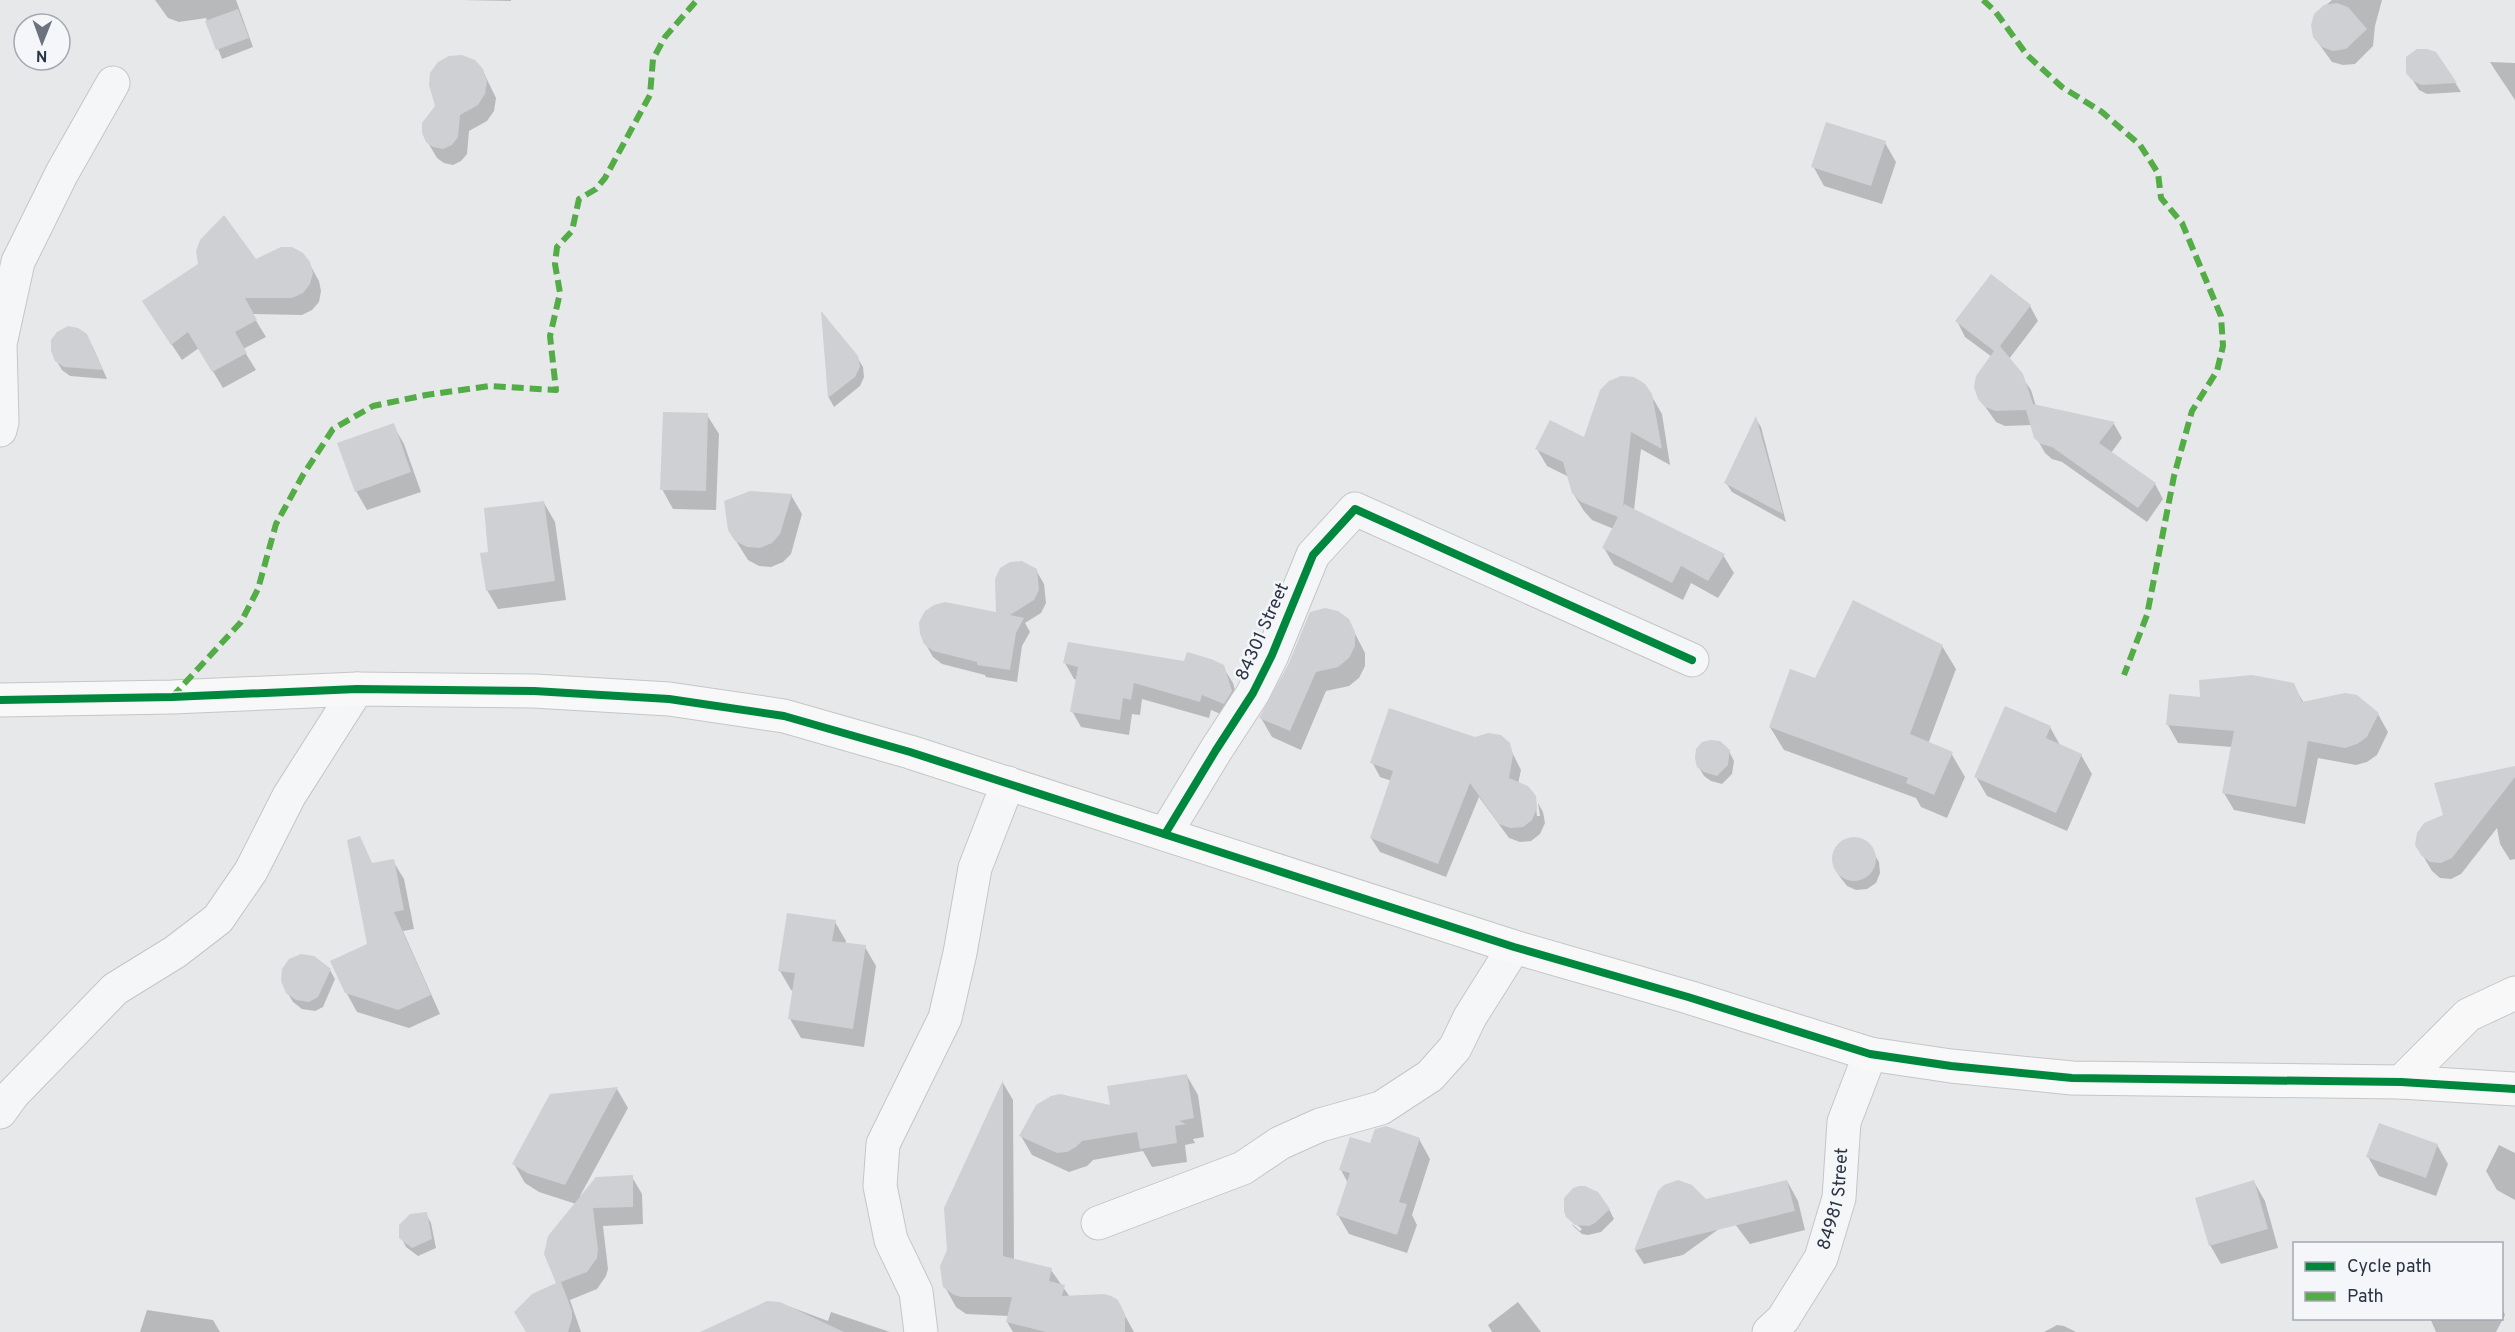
<svg xmlns="http://www.w3.org/2000/svg" width="2515" height="1332" viewBox="0 0 2515 1332" font-family="Overpass,sans-serif">
<rect width="100%" height="100%" fill="#e6e8ea"/>
<g fill="#0003">
<polygon points="155,0 236,0 253,47 222,59 206,18 179,22 168,18"/>
<polygon points="462,0 511,0 511,1"/>
<polygon points="2332,0 2382,0 2375,26 2373,46 2355,64 2343,65 2332,62 2314,37 2316,14"/>
<polygon points="2435,54 2456,84 2461,92 2427,94 2419,90 2414,82 2408,72"/>
<polygon points="2490,62 2515,63 2515,100 2495,70"/>
<polygon points="482,69 496,98 494,111 487,121 469,131 467,154 461,161 453,165 444,163 437,158 427,141"/>
<polygon points="1885,143 1896,162 1882,204 1824,186 1813,166"/>
<polygon points="256,261 309,263 319,281 321,291 319,302 312,310 302,315 252,314 266,337 243,349 256,370 223,388 199,348 182,360 154,318"/>
<polygon points="2030,306 2038,321 2009,359 2031,390 2036,406 2114,424 2122,438 2111,453 2155,484 2163,499 2147,522 2062,462 2052,459 2045,453 2036,437 2032,425 2005,426 1996,422 1979,398 1992,357 1965,337 1957,321"/>
<polygon points="822,316 857,357 863,367 864,377 860,386 834,407 829,398"/>
<polygon points="92,345 107,379 70,376 62,370 56,360"/>
<polygon points="1651,395 1662,414 1670,465 1641,449 1634,510 1723,555 1734,573 1718,598 1691,583 1683,600 1614,565 1604,548 1614,529 1592,520 1584,511 1573,493 1569,477 1547,466 1537,449 1585,439"/>
<polygon points="707,415 719,434 716,510 673,509 662,489"/>
<polygon points="1756,419 1761,427 1786,522 1732,492 1726,483"/>
<polygon points="393,425 404,444 421,492 367,510 356,491"/>
<polygon points="791,495 802,514 791,554 783,562 771,567 759,566 748,560 729,530"/>
<polygon points="544,503 555,522 566,600 498,609 487,590 489,553"/>
<polygon points="1036,570 1044,584 1046,603 1041,613 1025,623 1030,632 1022,646 1017,682 986,677 985,675 942,664 933,657 925,643 997,614"/>
<polygon points="1348,620 1365,653 1365,666 1359,678 1349,686 1326,691 1301,750 1272,737 1261,718"/>
<polygon points="1942,646 1956,669 1928,744 1951,753 1965,777 1947,818 1921,807 1916,798 1784,750 1770,727 1815,679"/>
<polygon points="1065,663 1185,663 1223,667 1233,683 1240,708 1233,719 1211,710 1209,718 1142,699 1140,715 1132,714 1129,735 1081,727 1072,711 1077,680 1074,679"/>
<polygon points="2293,685 2304,703 2378,714 2388,732 2377,755 2367,762 2356,765 2318,758 2305,824 2234,810 2224,793 2232,747 2178,743 2168,725 2202,699"/>
<polygon points="2050,727 2061,747 2081,755 2092,774 2067,831 1987,796 1976,777"/>
<polygon points="1475,739 1508,744 1521,770 1518,784 1535,797 1537,816 1540,816 1538,803 1543,812 1545,823 1540,834 1531,841 1520,842 1509,838 1479,797 1446,877 1380,852 1371,838 1392,781 1380,777 1372,762"/>
<polygon points="1729,751 1734,761 1732,774 1722,784 1711,781 1704,776 1698,766"/>
<polygon points="2515,767 2515,859 2510,860 2500,844 2497,828 2461,874 2451,879 2440,878 2432,871 2422,854 2445,816"/>
<polygon points="359,838 373,865 393,861 404,879 414,929 403,931 440,1014 409,1028 357,1012 346,992 369,945"/>
<polygon points="1857,838 1866,843 1873,852 1879,862 1880,873 1876,883 1867,889 1856,890 1847,886 1840,877 1834,867 1833,856 1837,846 1846,840"/>
<polygon points="835,922 846,941 845,944 865,947 876,966 864,1047 801,1038 790,1019 794,991 791,990 780,971"/>
<polygon points="330,970 335,979 323,1007 315,1011 302,1009 293,1002 287,992"/>
<polygon points="1187,1076 1198,1095 1204,1137 1193,1139 1195,1143 1185,1145 1187,1162 1152,1167 1143,1151 1093,1160 1087,1166 1069,1172 1032,1155 1021,1136 1112,1107"/>
<polygon points="1003,1083 1013,1100 1014,1260 1051,1270 1070,1297 1117,1301 1134,1332 1013,1332 1007,1322 1009,1316 966,1314 956,1307 945,1287 949,1250 946,1209"/>
<polygon points="617,1089 628,1108 580,1196 632,1177 642,1194 643,1224 603,1226 608,1269 606,1276 597,1289 570,1300 581,1332 528,1332 557,1284 576,1204 539,1192 525,1183 514,1164"/>
<polygon points="1419,1139 1430,1159 1412,1215 1417,1225 1407,1253 1349,1234 1338,1215 1348,1183 1341,1170 1371,1145"/>
<polygon points="2437,1145 2448,1164 2436,1196 2379,1176 2368,1157"/>
<polygon points="2499,1145 2515,1153 2515,1200 2497,1190 2486,1171"/>
<polygon points="1787,1181 1798,1201 1805,1230 1750,1244 1729,1216"/>
<polygon points="2254,1182 2265,1201 2278,1248 2221,1264 2210,1245"/>
<polygon points="1609,1209 1614,1219 1601,1232 1588,1235 1582,1234 1573,1226 1572,1224 1580,1231 1582,1229 1568,1217"/>
<polygon points="426,1214 431,1223 436,1248 418,1256 406,1247 401,1237 400,1230 403,1221 410,1216"/>
<polygon points="1723,1226 1683,1255 1644,1264 1635,1250"/>
<polygon points="1518,1302 1541,1332 1492,1332 1488,1325"/>
<polygon points="780,1303 828,1321 831,1312 890,1332 737,1332"/>
<polygon points="2502,1308 2505,1315 2496,1332 2436,1332 2430,1318 2502,1318"/>
<polygon points="147,1310 213,1320 220,1332 140,1332"/>
<polygon points="2057,1325 2064,1326 2076,1332 2044,1332"/>
</g>
<g fill="#ced0d3">
<polygon points="2337,3 2348,7 2367,29 2346,49 2333,51 2322,47 2313,37 2311,25 2314,14 2324,5"/>
<polygon points="238,9 249,38 216,50 205,21"/>
<polygon points="2417,49 2427,49 2436,52 2457,83 2421,85 2412,80 2406,73 2406,57"/>
<polygon points="462,55 475,60 483,69 487,81 485,94 478,105 460,115 458,137 452,145 443,149 433,147 426,142 422,133 422,123 435,106 429,85 430,73 438,62 449,56"/>
<polygon points="1826,122 1886,141 1871,186 1811,167"/>
<polygon points="224,215 256,259 281,247 292,247 303,253 310,262 313,273 310,284 303,293 292,298 245,298 257,320 235,332 247,353 212,372 188,332 171,345 142,301 198,264 196,251 200,240"/>
<polygon points="1991,274 2031,305 2000,346 2023,374 2033,404 2115,422 2099,443 2156,483 2138,508 2052,447 2041,444 2034,438 2026,410 1996,411 1985,407 1978,399 1974,387 1976,376 1994,351 1955,321"/>
<polygon points="821,311 858,356 860,367 855,377 828,398"/>
<polygon points="68,326 78,328 87,334 103,370 64,367 55,361 51,351 51,340 57,332"/>
<polygon points="1621,376 1634,377 1645,384 1652,394 1662,449 1631,432 1623,507 1624,504 1725,554 1708,581 1681,566 1672,583 1602,548 1618,517 1581,502 1572,493 1563,462 1535,449 1550,420 1584,437 1600,390 1609,381"/>
<polygon points="663,412 708,413 706,491 660,490"/>
<polygon points="1756,416 1783,514 1724,483"/>
<polygon points="394,423 411,472 355,492 337,443"/>
<polygon points="750,491 792,494 780,534 772,543 760,548 747,547 735,541 728,530 724,501"/>
<polygon points="544,501 555,581 486,591 480,553 488,552 484,508"/>
<polygon points="1022,561 1037,569 1039,590 1034,600 1010,615 1024,618 1016,633 1010,670 977,665 977,662 933,651 924,644 920,634 919,622 925,611 934,605 945,602 996,612 995,579 1000,568 1010,562"/>
<polygon points="1853,600 1943,645 1910,734 1953,752 1934,795 1906,783 1908,778 1769,727 1790,669 1815,678"/>
<polygon points="1325,608 1338,611 1349,619 1355,632 1355,646 1349,658 1338,667 1316,672 1290,731 1259,718 1289,663 1310,612"/>
<polygon points="1068,642 1184,661 1187,652 1211,659 1224,665 1232,691 1224,704 1202,695 1200,702 1134,683 1131,700 1123,698 1120,720 1070,712 1078,667 1063,663"/>
<polygon points="2252,675 2294,683 2302,702 2345,693 2357,695 2379,713 2367,737 2357,744 2345,748 2308,741 2296,807 2222,793 2234,731 2166,725 2169,694 2200,697 2199,680"/>
<polygon points="2005,706 2051,726 2046,738 2082,754 2056,813 1974,777"/>
<polygon points="1389,708 1475,737 1488,733 1501,735 1510,743 1513,755 1509,778 1528,786 1536,796 1537,808 1532,820 1523,827 1510,828 1499,824 1470,783 1438,864 1370,838 1393,771 1370,763"/>
<polygon points="1711,740 1720,741 1730,750 1728,765 1717,776 1704,772 1697,767 1695,758 1696,749 1702,742"/>
<polygon points="2515,766 2515,777 2452,858 2441,863 2430,862 2421,855 2415,845 2417,833 2424,823 2443,815 2434,783"/>
<polygon points="360,836 372,863 394,859 404,910 394,912 431,995 398,1010 345,993 330,961 367,944 347,840"/>
<circle cx="1854" cy="859" r="22"/>
<polygon points="787,913 836,920 832,941 866,945 853,1029 788,1019 795,973 778,971"/>
<polygon points="301,954 314,956 331,969 318,997 309,1002 296,1000 286,993 281,981 282,969 289,959"/>
<polygon points="1187,1074 1194,1118 1179,1121 1186,1124 1175,1126 1177,1143 1140,1149 1137,1132 1082,1141 1076,1147 1067,1152 1057,1153 1019,1136 1036,1105 1051,1096 1060,1094 1110,1105 1107,1086"/>
<polygon points="1003,1080 1003,1256 1052,1268 1049,1281 1065,1285 1062,1296 1104,1294 1111,1296 1118,1300 1125,1314 1125,1332 1046,1332 1006,1322 1012,1297 962,1297 954,1295 943,1287 940,1266 947,1250 944,1208"/>
<polygon points="618,1087 565,1185 527,1173 512,1164 550,1094"/>
<polygon points="2379,1123 2438,1144 2426,1178 2366,1157"/>
<polygon points="1386,1126 1420,1138 1399,1202 1407,1204 1397,1235 1336,1215 1350,1173 1339,1170 1350,1137 1370,1143 1375,1129"/>
<polygon points="633,1175 633,1207 593,1208 598,1250 597,1258 587,1272 561,1282 572,1311 572,1318 568,1332 526,1332 514,1312 532,1294 556,1283 544,1254 548,1236 596,1177"/>
<polygon points="1678,1180 1692,1185 1706,1199 1787,1180 1795,1211 1634,1250 1658,1191 1664,1185"/>
<polygon points="2254,1180 2268,1229 2209,1246 2195,1198"/>
<polygon points="1579,1186 1585,1186 1598,1192 1610,1209 1595,1223 1589,1226 1575,1225 1566,1217 1564,1211 1564,1198 1573,1188"/>
<polygon points="427,1212 432,1239 412,1248 399,1238 399,1225 410,1214"/>
<polygon points="767,1301 780,1302 844,1332 700,1332"/>
</g>
<g fill="none" stroke-linecap="round" stroke-linejoin="round">
<defs>
<g id="street">
<polyline points="0,430 2,422 0,344 18,262 62,173 113,83"/>
<polyline points="1165,834 1216,750 1253,693 1272,655 1313,555 1355,509 1692,660"/>
<polyline points="0,1112 13,1094 115,989 175,952 218,919 251,871 289,796 357,689"/>
<polyline points="1098,1223 1243,1168 1280,1143 1320,1125 1381,1108 1430,1076 1455,1048 1470,1017 1514,947"/>
<polyline points="921,1332 916,1292 891,1240 880,1186 883,1144 945,1018 960,953 975,868 1008,783"/>
<path id="s1" d="M1769 1332 1783 1319 1821 1258 1839 1198 1844 1122 1870 1054"/>
</g>
<g id="secondary">
<polyline points="0,700 172,697 357,689 534,691 669,699 784,716 910,752 1514,947 1688,997 1870,1054 1951,1066 2072,1078 2401,1082 2515,1089"/>
<polyline points="2401,1082 2468,1015 2515,993"/>
</g>
</defs>
<use href="#street" stroke="#c4c6c8" stroke-width="35"/>
<use href="#secondary" stroke="#c4c6c8" stroke-width="35"/>
<use href="#street" stroke="#f5f6f7" stroke-width="33"/>
<use href="#secondary" stroke="#f8f8f8" stroke-width="33"/>
<g stroke="#54ac47" stroke-width="6" stroke-dasharray="12 6" stroke-linecap="butt">
<polyline points="1983,0 1995,11 2027,55 2062,87 2102,112 2140,145 2158,173 2161,198 2182,223 2221,316 2223,346 2217,371 2192,411 2174,476 2147,615 2124,675"/>
<polyline points="172,697 241,622 258,589 276,524 303,475 333,429 373,406 426,395 490,386 556,390 550,336 560,293 555,264 557,247 572,231 579,199 596,189 605,178 650,95 653,59 665,37 697,0"/>
</g>
<defs>
<g id="cycleway">
<polyline points="0,700 172,697 357,689 534,691 669,699 784,716 910,752 1514,947 1688,997 1870,1054 1951,1066 2072,1078 2401,1082 2515,1089"/>
<polyline points="1165,834 1216,750 1253,693 1272,655 1313,555 1355,509 1692,660"/>
</g>
</defs>
<use href="#cycleway" stroke="#f4f6f9" stroke-width="11"/>
<use href="#cycleway" stroke="#00873e" stroke-width="8"/>
</g>
<g text-anchor="middle" dominant-baseline="central" stroke-width="5" stroke-linejoin="round" paint-order="stroke">
<g font-size="18" fill="#2b3445" stroke="#f4f6f9">
<text transform="translate(1263 632) rotate(-66)">84301 Street</text>
<text stroke="none"><textPath href="#s1" startOffset="152">84981 Street</textPath></text>
</g>
</g>
<rect x="2293" y="1242" width="210" height="78" fill="#f4f6f9" stroke="#a4a8b1" stroke-width="1.5"/>
<rect x="2305" y="1262" width="30" height="9" fill="#00873e" stroke="#a4a8b1" stroke-width="1.5"/>
<text x="2347" y="1272" font-size="18" fill="#2b3445">Cycle path</text>
<rect x="2305" y="1292" width="30" height="9" fill="#54ac47" stroke="#a4a8b1" stroke-width="1.5"/>
<text x="2347" y="1302" font-size="18" fill="#2b3445">Path</text>
<g transform="translate(42 42) rotate(181)"><circle r="28" fill="#f4f6f9" stroke="#a4a8b1" stroke-width="1.5"/>
<path d="M0-4.5L10 22L0 15L-10 22Z" fill="#6c737f"/>
<text y="-9" font-size="16" font-weight="bold" text-anchor="middle" fill="#2b3445">N</text>
</g>
</svg>
